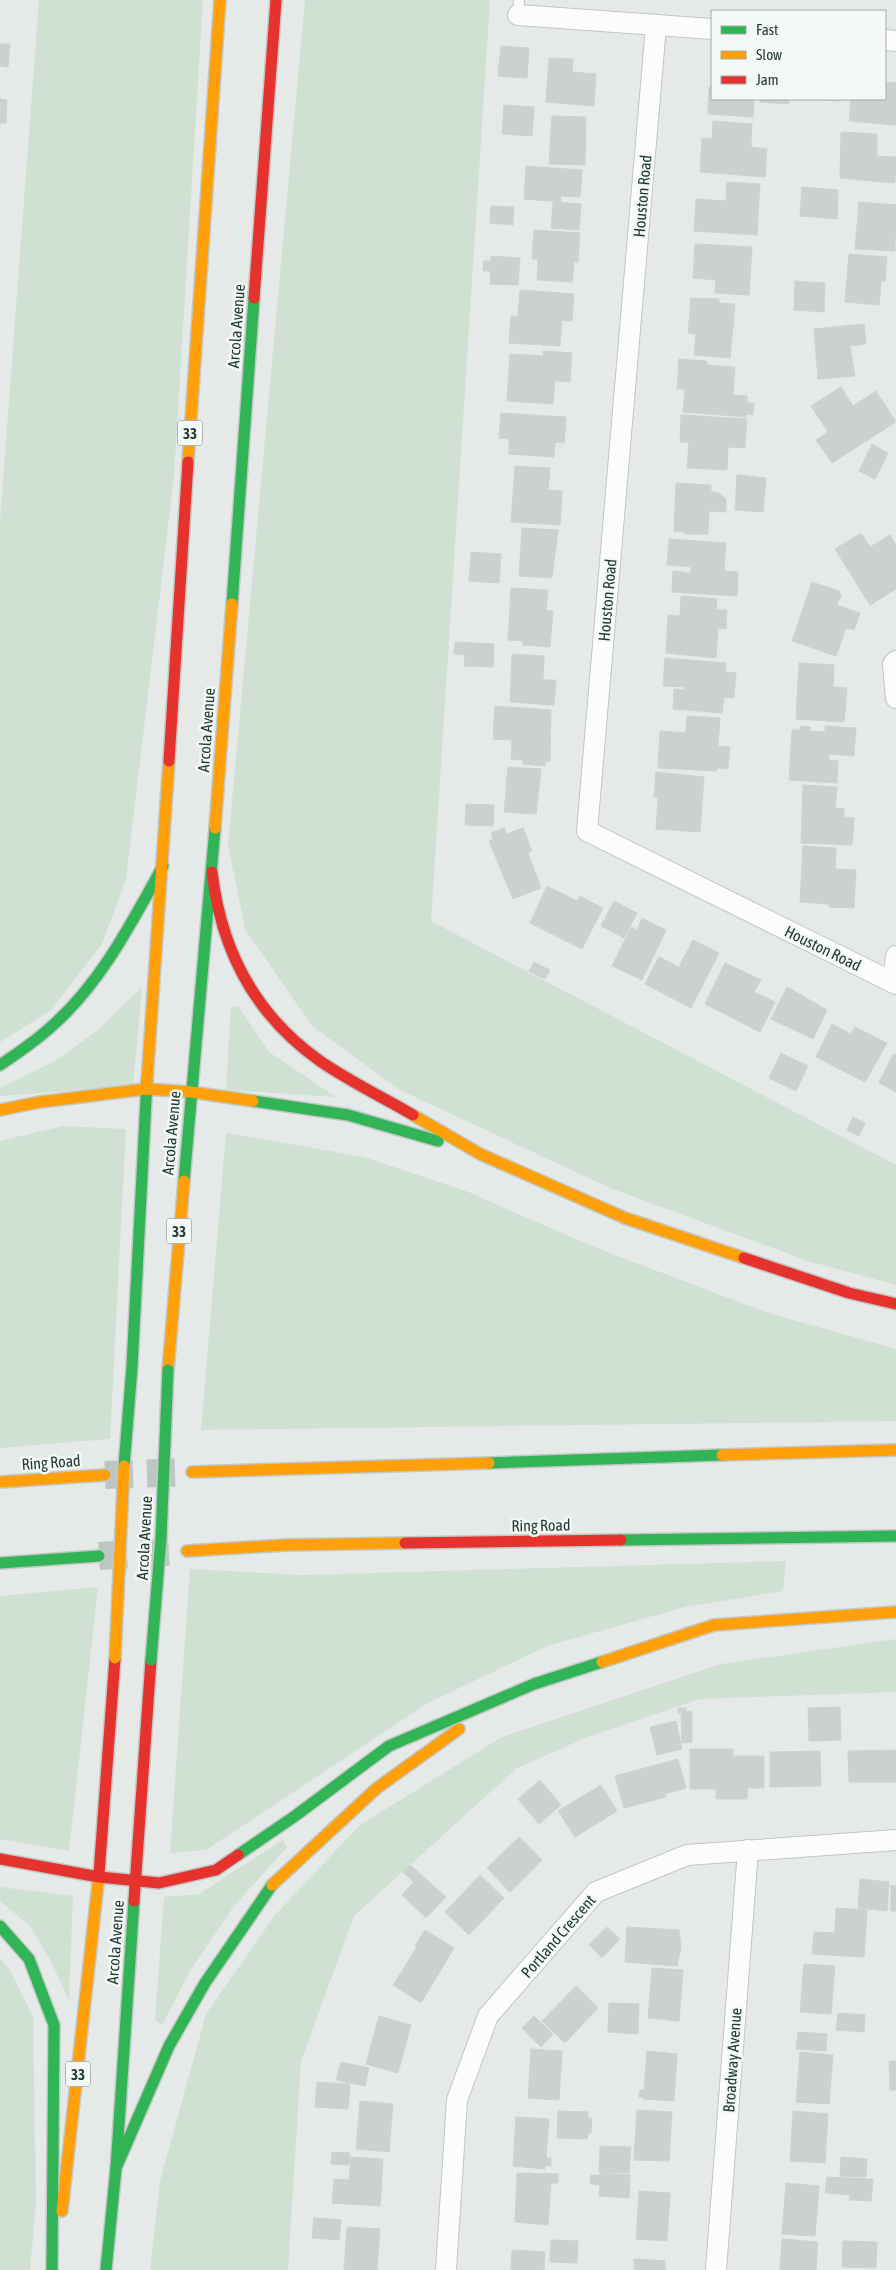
<svg xmlns="http://www.w3.org/2000/svg" width="896" height="2270" viewBox="0 0 896 2270" font-family="'Asap Condensed',sans-serif">
<rect width="100%" height="100%" fill="#e5e9e7"/>
<g fill="#d0e1d3">
<polygon points="39,0 203,0 174,476 126,879 102,944 50,1011 0,1042 0,521"/>
<polygon points="305,0 490,0 431,921 896,1165 896,1285 808,1261 610,1188 400,1090 312,1026 245,929 228,845"/>
<polygon points="142,987 133,1086 0,1096 0,1088 55,1061 98,1030"/>
<polygon points="238,1006 269,1052 336,1097 226,1090 231,1007"/>
<polygon points="63,1126 126,1129 110,1439 0,1448 0,1141"/>
<polygon points="226,1133 364,1157 466,1191 589,1245 765,1312 896,1349 896,1421 201,1430"/>
<polygon points="786,1561 783,1591 685,1607 547,1646 428,1703 206,1850 170,1853 190,1569 303,1575"/>
<polygon points="98,1587 69,1851 0,1839 0,1596"/>
<polygon points="896,1639 896,1692 700,1699 590,1736 517,1768 354,1916 301,2061 288,2270 150,2270 160,2181 206,2014 275,1915 360,1825 502,1737 721,1664"/>
<polygon points="283,1840 287,1847 234,1906 190,1971 162,2025 155,2020 164,1897 199,1894"/>
<polygon points="0,1887 73,1896 69,2001 51,1961 30,1926 0,1901"/>
<polygon points="0,1959 10,1970 33,2017 36,2203 30,2270 0,2270"/>
</g>
<g fill="#ccd0ce" stroke="#ced2d0">
<polygon points="0,44 10,44 8,67 0,66"/>
<polygon points="501,46 529,48 527,78 498,76"/>
<polygon points="549,58 573,59 572,72 596,74 594,106 546,102"/>
<polygon points="885,82 896,83 896,125 849,121 851,99 885,99"/>
<polygon points="709,87 712,87 712,99 754,99 753,117 708,114"/>
<polygon points="0,99 7,100 6,123 0,123"/>
<polygon points="760,99 789,99 788,104 760,102"/>
<polygon points="812,99 838,99 838,101"/>
<polygon points="504,105 534,107 532,136 502,134"/>
<polygon points="552,116 586,117 585,165 549,164"/>
<polygon points="713,121 752,124 751,147 767,149 765,177 700,172 702,138 712,139"/>
<polygon points="841,132 877,134 877,156 896,157 895,183 840,178"/>
<polygon points="526,166 582,170 580,197 561,196 561,202 524,199"/>
<polygon points="727,182 760,184 757,235 694,231 696,199 726,201"/>
<polygon points="802,187 838,190 837,219 800,216"/>
<polygon points="553,202 581,204 579,230 551,228"/>
<polygon points="859,202 896,205 895,251 855,249"/>
<polygon points="491,206 514,207 513,225 490,223"/>
<polygon points="534,230 580,233 578,262 574,262 572,282 537,280 538,259 532,259"/>
<polygon points="695,244 752,247 749,295 715,293 716,280 693,278"/>
<polygon points="849,254 887,257 885,281 881,281 879,305 845,302"/>
<polygon points="491,256 520,258 518,285 490,284 491,271 483,271 484,261 491,261"/>
<polygon points="795,281 825,283 824,312 794,310"/>
<polygon points="520,290 574,294 572,321 562,320 560,346 509,343 511,316 518,317"/>
<polygon points="691,298 719,299 719,303 735,304 730,358 694,355 696,334 688,333"/>
<polygon points="864,324 866,344 850,346 855,376 818,379 814,329"/>
<polygon points="543,351 572,353 570,382 555,381 553,404 507,401 510,354 543,356"/>
<polygon points="679,359 707,361 707,365 735,367 733,395 747,396 747,403 754,403 753,415 746,414 746,417 683,412 685,389 677,389"/>
<polygon points="841,387 853,406 876,391 896,422 832,463 816,440 828,432 811,406"/>
<polygon points="501,413 566,417 564,443 555,442 554,457 509,454 509,439 499,438"/>
<polygon points="681,415 747,419 745,448 728,447 727,470 687,468 689,442 680,442"/>
<polygon points="872,444 888,453 875,479 859,471"/>
<polygon points="515,466 550,468 548,490 562,491 560,525 511,522"/>
<polygon points="737,475 766,478 763,512 735,510"/>
<polygon points="676,483 711,485 711,492 719,493 726,499 726,512 709,511 708,534 685,534 685,532 674,531"/>
<polygon points="522,528 558,530 552,578 519,576"/>
<polygon points="861,533 870,547 890,535 896,545 896,589 870,605 835,549"/>
<polygon points="669,539 726,543 724,571 738,572 737,596 672,592 673,571 691,573 691,567 667,565"/>
<polygon points="471,552 501,554 499,583 469,581"/>
<polygon points="812,582 839,591 841,595 837,605 860,613 854,630 846,628 836,656 792,641"/>
<polygon points="511,588 548,590 546,610 553,611 550,647 523,645 523,641 508,640"/>
<polygon points="681,596 717,599 716,610 727,610 726,629 718,628 716,658 666,653 668,615 680,616"/>
<polygon points="455,642 494,644 493,667 464,666 465,655 454,654"/>
<polygon points="512,654 544,656 543,680 556,680 554,705 510,702"/>
<polygon points="665,658 726,663 725,672 736,673 734,698 724,697 722,713 673,709 674,689 685,690 685,687 663,686"/>
<polygon points="799,663 834,665 833,687 847,688 844,722 796,719"/>
<polygon points="495,706 551,710 550,762 545,761 545,766 523,764 523,760 511,759 512,740 493,739"/>
<polygon points="687,716 720,718 718,746 730,747 728,769 717,768 717,771 658,768 660,731 686,733"/>
<polygon points="800,726 810,727 810,731 825,732 825,726 856,728 854,756 829,754 828,760 838,761 837,783 789,780 792,730 800,730"/>
<polygon points="508,767 541,769 536,814 504,812"/>
<polygon points="656,772 704,777 700,832 656,829 658,797 654,797"/>
<polygon points="803,785 837,787 835,808 844,809 844,817 854,818 852,845 801,843"/>
<polygon points="466,804 494,805 493,826 465,825"/>
<polygon points="504,828 507,834 523,828 532,851 528,853 541,888 513,899 489,841 493,839 491,833"/>
<polygon points="803,846 836,848 835,869 856,870 854,908 829,907 829,904 800,902"/>
<polygon points="547,886 577,901 580,896 603,908 582,949 530,923"/>
<polygon points="614,901 637,913 624,938 601,926"/>
<polygon points="642,918 666,930 642,980 612,966 631,927 637,930"/>
<polygon points="693,940 719,953 691,1008 645,984 659,957 679,967"/>
<polygon points="534,962 550,970 545,979 529,971"/>
<polygon points="725,963 761,980 754,992 775,1002 760,1032 705,1004"/>
<polygon points="787,987 827,1010 813,1039 771,1019"/>
<polygon points="832,1024 851,1034 855,1027 887,1043 865,1082 816,1057"/>
<polygon points="781,1053 808,1066 796,1091 769,1078"/>
<polygon points="893,1054 896,1055 896,1092 879,1083"/>
<polygon points="853,1117 865,1123 859,1136 847,1130"/>
<polygon points="840,1707 841,1740 809,1741 808,1708"/>
<polygon points="678,1708 686,1708 686,1712 692,1711 692,1742 682,1743 681,1713 678,1713"/>
<polygon points="676,1721 682,1749 657,1755 650,1727"/>
<polygon points="690,1749 733,1749 733,1756 764,1756 764,1788 748,1788 747,1799 716,1799 716,1789 690,1789"/>
<polygon points="896,1750 896,1782 849,1782 848,1751"/>
<polygon points="820,1751 821,1786 770,1787 770,1752"/>
<polygon points="678,1759 686,1788 665,1794 666,1797 624,1808 615,1776"/>
<polygon points="540,1780 561,1805 539,1824 518,1799"/>
<polygon points="601,1785 617,1811 575,1837 558,1811"/>
<polygon points="519,1837 542,1860 510,1892 487,1868"/>
<polygon points="410,1865 446,1897 426,1918 402,1895 414,1882 403,1872"/>
<polygon points="480,1875 504,1898 469,1935 445,1912"/>
<polygon points="860,1879 889,1882 887,1911 858,1908"/>
<polygon points="891,1885 896,1886 896,1911 891,1911"/>
<polygon points="836,1908 867,1910 864,1957 812,1954 814,1932 835,1933"/>
<polygon points="607,1927 620,1939 602,1958 589,1945"/>
<polygon points="627,1927 679,1930 681,1949 677,1966 625,1962"/>
<polygon points="425,1930 454,1948 421,2003 393,1985 417,1947 415,1946"/>
<polygon points="804,1964 835,1966 831,2014 800,2012"/>
<polygon points="652,1968 683,1970 679,2021 648,2018"/>
<polygon points="576,1986 598,2008 565,2043 542,2021"/>
<polygon points="609,2003 639,2004 638,2034 608,2032"/>
<polygon points="838,2013 865,2015 864,2032 836,2030"/>
<polygon points="379,2016 411,2025 398,2073 366,2064"/>
<polygon points="534,2016 553,2034 541,2047 522,2028"/>
<polygon points="798,2032 827,2034 826,2051 796,2049"/>
<polygon points="531,2049 562,2051 559,2100 528,2098"/>
<polygon points="647,2051 677,2054 674,2101 643,2099 643,2097 639,2097 640,2090 644,2090"/>
<polygon points="800,2052 833,2055 829,2104 796,2102"/>
<polygon points="889,2061 896,2061 896,2090 890,2090"/>
<polygon points="341,2062 369,2068 365,2086 336,2080"/>
<polygon points="317,2082 350,2084 348,2109 315,2107"/>
<polygon points="360,2101 393,2104 389,2152 356,2149"/>
<polygon points="637,2110 672,2112 669,2161 634,2160"/>
<polygon points="558,2111 588,2112 588,2118 592,2118 591,2133 588,2133 587,2139 557,2138"/>
<polygon points="793,2111 828,2114 825,2163 790,2161"/>
<polygon points="516,2117 549,2119 546,2158 551,2158 551,2166 545,2165 545,2169 513,2166"/>
<polygon points="600,2146 631,2147 629,2173 599,2172"/>
<polygon points="332,2152 350,2153 349,2165 331,2164"/>
<polygon points="351,2157 383,2159 380,2206 332,2203 334,2179 349,2180"/>
<polygon points="841,2157 867,2159 866,2177 840,2176"/>
<polygon points="517,2173 558,2174 558,2183 551,2183 548,2225 515,2222"/>
<polygon points="600,2173 630,2175 629,2198 599,2196 600,2185 590,2184 591,2175 600,2175"/>
<polygon points="827,2177 873,2179 871,2201 849,2200 850,2195 825,2193"/>
<polygon points="786,2183 819,2186 815,2236 782,2234"/>
<polygon points="639,2191 670,2193 667,2241 636,2239"/>
<polygon points="314,2218 341,2220 339,2240 312,2238"/>
<polygon points="347,2227 380,2229 377,2270 344,2270"/>
<polygon points="782,2239 818,2242 816,2270 780,2270"/>
<polygon points="551,2240 578,2241 577,2263 550,2262"/>
<polygon points="843,2241 877,2242 876,2268 842,2267"/>
<polygon points="512,2250 545,2252 544,2270 511,2270"/>
<polygon points="634,2259 665,2261 665,2270 634,2270"/>
</g>
<g fill="none" stroke-linecap="round" stroke-linejoin="round">
<g stroke="#bec6c3" stroke-width="28" stroke-dasharray="28 14" stroke-linecap="butt">
<polyline points="105,1475 188,1472"/>
<polyline points="99,1556 182,1551"/>
</g>
<defs>
<polyline id="lane" points="518,15 519,0"/>
<g id="street">
<polyline points="518,15 712,29"/>
<polyline points="656,26 587,831 896,984"/>
<polyline points="885,40 896,41"/>
<polyline points="896,661 893,664 896,698"/>
<polyline points="893,982 896,956"/>
<polyline points="446,2270 457,2100 488,2016 596,1892 687,1855 896,1840"/>
<polyline points="716,2270 748,1850"/>
</g>
<g id="fast">
<polyline points="232,604 254,298"/>
<path d="M0 1065C18 1053 36 1041 52 1026 101 983 132 922 163 866"/>
<polyline points="253,1101 348,1115 438,1141"/>
<polyline points="184,1181 215,828"/>
<polyline points="489,1463 722,1455"/>
<polyline points="124,1466 132,1367 147,1081"/>
<polyline points="621,1540 896,1536"/>
<polyline points="0,1563 99,1556"/>
<polyline points="238,1855 295,1816 389,1746 534,1684 602,1662"/>
<polyline points="0,1926 29,1959 54,2025 52,2270"/>
<polyline points="116,2168 169,2046 205,1983 272,1885"/>
<polyline points="106,2270 116,2168 134,1901"/>
</g>
<g id="slow">
<polyline points="188,462 220,0"/>
<polyline points="215,828 232,604"/>
<polyline points="147,1081 169,761"/>
<polyline points="0,1110 40,1102 146,1089 191,1092 253,1101"/>
<polyline points="413,1115 480,1154 625,1218 744,1258"/>
<polyline points="168,1370 184,1181"/>
<polyline points="722,1455 896,1450"/>
<polyline points="192,1472 489,1463"/>
<polyline points="0,1482 105,1475"/>
<polyline points="187,1551 286,1545 405,1543"/>
<polyline points="602,1662 714,1625 896,1612"/>
<polyline points="272,1885 377,1788 459,1729"/>
<polyline points="62,2211 99,1874"/>
</g>
<g id="jam">
<polyline points="254,298 276,0"/>
<polyline points="169,761 188,462"/>
<path d="M212 872C221 950 255 1015 320 1061 349 1081 382 1097 413 1115"/>
<polyline points="744,1258 849,1293 896,1304"/>
<polyline points="405,1543 621,1540"/>
<polyline points="0,1859 99,1877 159,1883 216,1870 238,1855"/>
<polyline points="99,1874 115,1658"/>
<polyline points="134,1901 151,1660"/>
</g>
</defs>
<use href="#lane" stroke="#c2c6c4" stroke-width="12"/>
<use href="#street" stroke="#c2c6c4" stroke-width="22"/>
<use href="#fast" stroke="#c1c8c5" stroke-width="14"/>
<use href="#slow" stroke="#c1c8c5" stroke-width="14"/>
<use href="#jam" stroke="#c1c8c5" stroke-width="14"/>
<use href="#lane" stroke="#fbfcfb" stroke-width="10"/>
<use href="#street" stroke="#fbfcfb" stroke-width="20"/>
<use href="#fast" stroke="#30b455" stroke-width="11"/>
<use href="#slow" stroke="#ff9f0a" stroke-width="11"/>
<use href="#jam" stroke="#e5322d" stroke-width="11"/>
<defs>
<polyline id="fast-bridge" points="151,1660 161,1538 168,1370"/>
<polyline id="slow-bridge" points="115,1658 124,1466"/>
</defs>
<use href="#fast-bridge" stroke="#c1c8c5" stroke-width="14" stroke-linecap="butt"/>
<use href="#slow-bridge" stroke="#c1c8c5" stroke-width="14" stroke-linecap="butt"/>
<use href="#fast-bridge" stroke="#30b455" stroke-width="11"/>
<use href="#slow-bridge" stroke="#ff9f0a" stroke-width="11"/>
</g>
<g text-anchor="middle" dominant-baseline="central" stroke-width="5" stroke-linejoin="round" paint-order="stroke">
<g fill="#f3f8f5" stroke="#62746c" stroke-width="1">
<rect x="177.5" y="420.5" width="25" height="25" rx="4"/>
<rect x="166.5" y="1218.5" width="25" height="25" rx="4"/>
<rect x="65.5" y="2061.5" width="25" height="25" rx="4"/>
</g>
<g font-size="15" font-weight="bold" fill="#243b32">
<text x="190" y="433">33</text>
<text x="179" y="1231">33</text>
<text x="78" y="2074">33</text>
</g>
<g font-size="16" fill="#243b32" stroke="#f3f8f5">
<text transform="translate(642 196) rotate(-85)">Houston Road</text>
<text transform="translate(236 326) rotate(-86)">Arcola Avenue</text>
<text transform="translate(607 600) rotate(-85)">Houston Road</text>
<text transform="translate(206 730) rotate(-86)">Arcola Avenue</text>
<text transform="translate(823 948) rotate(26)">Houston Road</text>
<text transform="translate(171 1133) rotate(-85)">Arcola Avenue</text>
<text transform="translate(51 1462) rotate(-4)">Ring Road</text>
<text transform="translate(541 1525) rotate(-1)">Ring Road</text>
<text transform="translate(144 1538) rotate(-87)">Arcola Avenue</text>
<text transform="translate(558 1936) rotate(-49)">Portland Crescent</text>
<text transform="translate(115 1942) rotate(-86)">Arcola Avenue</text>
<text transform="translate(732 2060) rotate(-86)">Broadway Avenue</text>
</g>
</g>
<rect x="711" y="10" width="175" height="90" fill="#f3f8f5" stroke="#a0aca7"/>
<rect x="721" y="26" width="25" height="8" fill="#30b455" stroke="#a0aca7"/>
<text x="756" y="35" font-size="15" fill="#243b32">Fast</text>
<rect x="721" y="51" width="25" height="8" fill="#ff9f0a" stroke="#a0aca7"/>
<text x="756" y="60" font-size="15" fill="#243b32">Slow</text>
<rect x="721" y="76" width="25" height="8" fill="#e5322d" stroke="#a0aca7"/>
<text x="756" y="85" font-size="15" fill="#243b32">Jam</text>
</svg>
